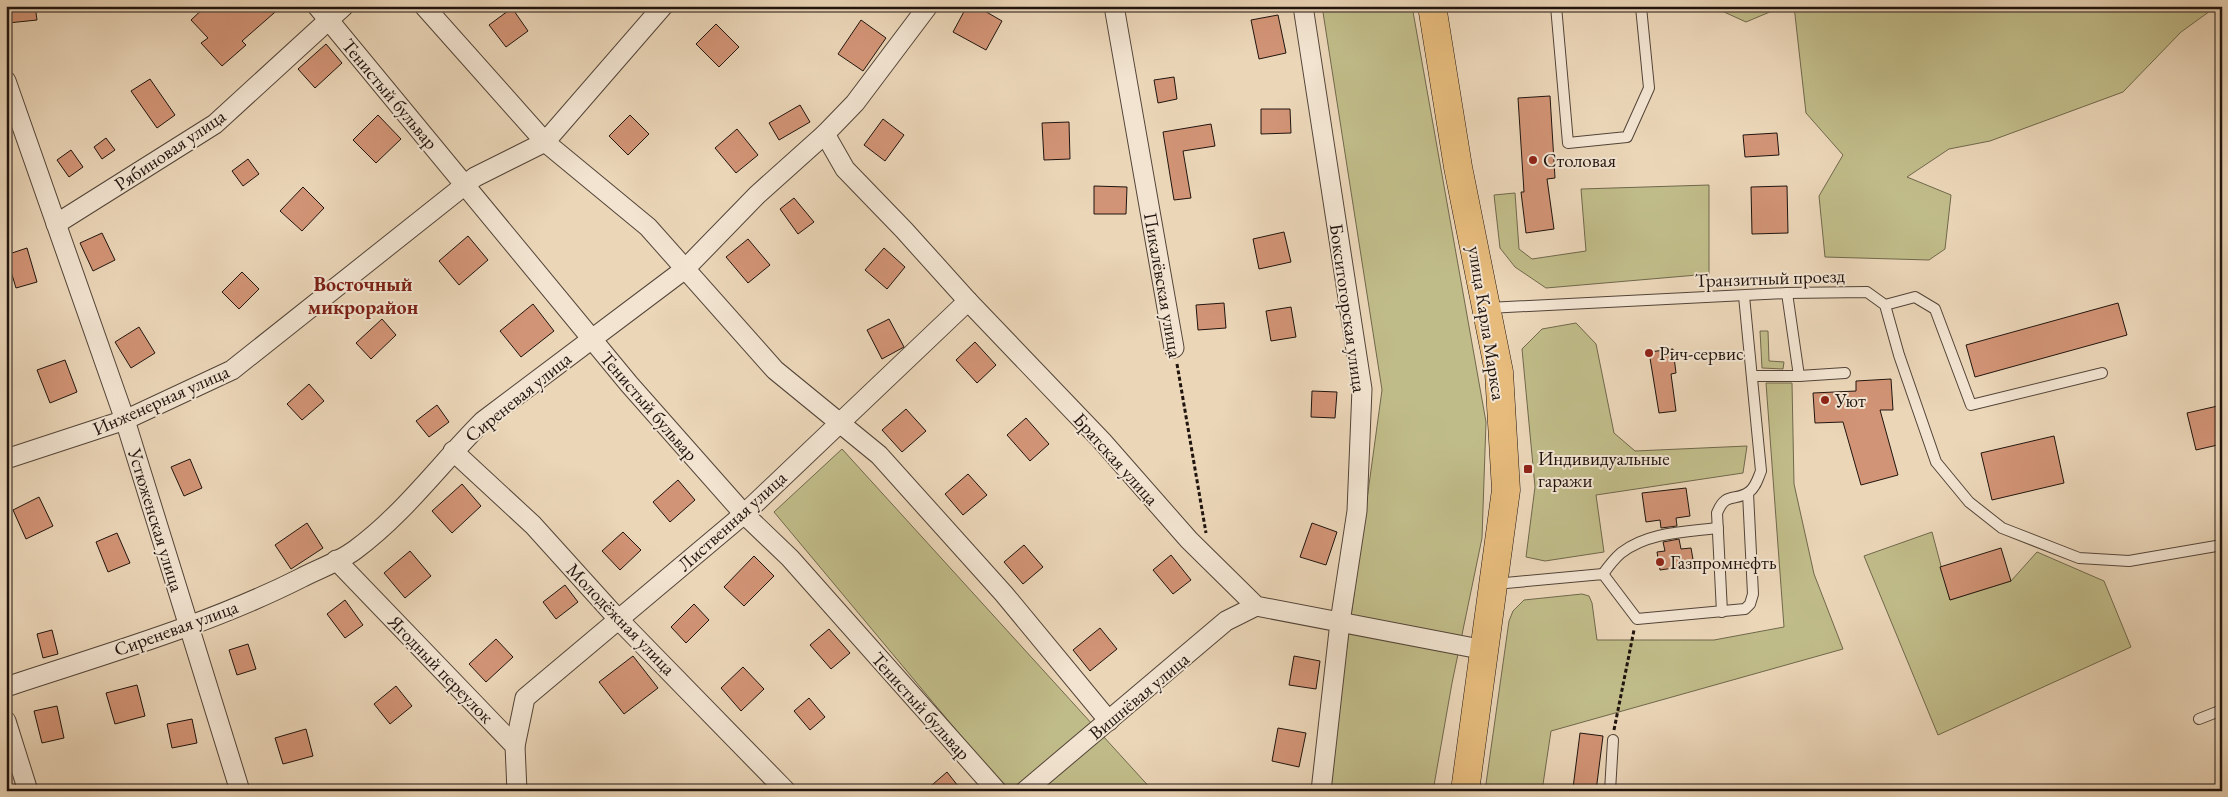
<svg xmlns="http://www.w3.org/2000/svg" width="2228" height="797" viewBox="0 0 2228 797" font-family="'EB Garamond',serif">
<rect width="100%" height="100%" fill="#ebd6b8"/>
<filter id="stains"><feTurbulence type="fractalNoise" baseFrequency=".004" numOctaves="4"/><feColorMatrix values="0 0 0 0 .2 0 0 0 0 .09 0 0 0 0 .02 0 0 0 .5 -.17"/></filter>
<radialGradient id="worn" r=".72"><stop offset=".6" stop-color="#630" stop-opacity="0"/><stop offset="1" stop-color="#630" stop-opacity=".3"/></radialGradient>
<g fill="#c0bc89" stroke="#70684c">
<polygon points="1322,6 1412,6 1486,422 1482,538 1452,683 1433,791 1327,791 1382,390"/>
<polygon points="1711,6 1784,6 1746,22"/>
<polygon points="1794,6 2217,6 2181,32 2123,92 1990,141 1949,149 1907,177 1951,195 1945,249 1929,260 1825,257 1819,196 1843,155 1806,113"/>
<polygon points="1709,185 1709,274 1546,288 1515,267 1500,248 1494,195 1515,193 1519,249 1532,259 1586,251 1581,189"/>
<polygon points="1576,323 1596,344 1614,433 1635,451 1747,446 1743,473 1596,495 1604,552 1545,561 1526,557 1535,487 1522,349 1542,329"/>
<polygon points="1760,331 1768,331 1769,361 1784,362 1783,369 1762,368"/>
<polygon points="1766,383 1792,383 1794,484 1814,574 1843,649 1551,731 1542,791 1485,791 1509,621 1513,611 1524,600 1582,594 1589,596 1592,603 1597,640 1714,640 1784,627"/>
<polygon points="842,449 1153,791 1007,791 774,512"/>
<polygon points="1932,532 1950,600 2011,581 2037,552 2104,581 2131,647 1938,735 1864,556"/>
</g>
<g fill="#d29476" stroke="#20140e">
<polygon points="6,6 35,6 37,20 8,23"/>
<polygon points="206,6 282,6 242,41 246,45 222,66 201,43 208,38 191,20"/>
<polygon points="967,6 976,6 1002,21 986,50 953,32"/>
<polygon points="512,8 528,31 506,47 489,25"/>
<polygon points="1278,15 1286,53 1259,59 1251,20"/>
<polygon points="861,20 886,38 863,71 838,54"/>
<polygon points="716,24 739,47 719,67 696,44"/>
<polygon points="326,44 342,63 315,88 298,69"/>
<polygon points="1174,77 1177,99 1158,103 1154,80"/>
<polygon points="150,79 175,115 157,128 131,91"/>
<polygon points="1550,96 1555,178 1547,179 1554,229 1526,233 1521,192 1524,192 1518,98"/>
<polygon points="800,105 810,122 779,140 769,123"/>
<polygon points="1261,109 1290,109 1291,133 1261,134"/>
<polygon points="378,115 401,139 376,163 353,140"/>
<polygon points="630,115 649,134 628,155 609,136"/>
<polygon points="883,119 904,135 885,161 864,145"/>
<polygon points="1069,122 1070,159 1044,160 1042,123"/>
<polygon points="1211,124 1215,146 1183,151 1191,198 1174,200 1163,132"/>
<polygon points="737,129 758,155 736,173 715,148"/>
<polygon points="1777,133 1779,155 1745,157 1743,135"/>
<polygon points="106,138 115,150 102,159 94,147"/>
<polygon points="71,150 83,167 69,177 57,160"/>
<polygon points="248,159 259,174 243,186 232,171"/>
<polygon points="1094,186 1127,187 1126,214 1094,214"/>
<polygon points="1787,186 1788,233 1752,234 1751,187"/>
<polygon points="303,187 324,208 302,231 280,211"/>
<polygon points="794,198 814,222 798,234 780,209"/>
<polygon points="1284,232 1291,262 1259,269 1253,239"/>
<polygon points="102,233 115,260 93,271 80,243"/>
<polygon points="468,236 488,260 459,285 439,261"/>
<polygon points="748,239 770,265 748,283 726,257"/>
<polygon points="27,248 37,282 16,288 6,255"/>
<polygon points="884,248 905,267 887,289 865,270"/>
<polygon points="242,272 259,289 239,309 222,292"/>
<polygon points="1224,303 1226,328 1198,330 1196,305"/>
<polygon points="2118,303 2127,335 1975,377 1966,345"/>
<polygon points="533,304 554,331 521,357 500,331"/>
<polygon points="1291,307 1296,337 1271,341 1266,311"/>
<polygon points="382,319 396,335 371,359 356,343"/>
<polygon points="889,319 904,347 882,359 867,330"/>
<polygon points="139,327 155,353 131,368 115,342"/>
<polygon points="975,342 996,365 977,383 956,360"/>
<polygon points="1673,349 1676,373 1671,374 1676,411 1659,413 1649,352"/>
<polygon points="65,360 77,392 50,403 37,370"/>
<polygon points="1891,379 1893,410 1880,410 1898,475 1861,485 1843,422 1815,423 1813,393 1856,391 1856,381"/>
<polygon points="309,384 324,401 302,420 287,404"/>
<polygon points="1312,391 1337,392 1335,418 1311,417"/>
<polygon points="437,405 449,422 429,437 416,421"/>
<polygon points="2222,405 2222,444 2196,450 2187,413"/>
<polygon points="906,409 926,431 902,452 882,430"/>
<polygon points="1026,418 1049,444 1030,461 1007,435"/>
<polygon points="2054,436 2064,483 1992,500 1981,453"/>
<polygon points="190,459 202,488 184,496 171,467"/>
<polygon points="968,474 987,495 963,515 945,494"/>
<polygon points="678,480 695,500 670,522 653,502"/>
<polygon points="462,484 481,506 452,533 432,511"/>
<polygon points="1686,488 1690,516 1676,518 1677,526 1661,528 1660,520 1646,522 1642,493"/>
<polygon points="39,497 53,526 26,539 13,510"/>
<polygon points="307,523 323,548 291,569 275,545"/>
<polygon points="1312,523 1337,532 1326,565 1300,557"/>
<polygon points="623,532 641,550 620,570 602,551"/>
<polygon points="117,533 130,563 108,572 96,542"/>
<polygon points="1679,539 1681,549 1691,548 1694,565 1660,570 1657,552 1665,551 1663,542"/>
<polygon points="1024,545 1043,567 1023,584 1004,562"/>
<polygon points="2001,548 2011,581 1950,600 1940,567"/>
<polygon points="410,551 431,576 405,598 384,573"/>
<polygon points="1171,555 1191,580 1173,594 1153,570"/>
<polygon points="754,556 774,576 744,606 724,587"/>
<polygon points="565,585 578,602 556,619 543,602"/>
<polygon points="345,600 363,625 345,638 327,614"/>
<polygon points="694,604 709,620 686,643 671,627"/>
<polygon points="1100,628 1117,649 1090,671 1073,650"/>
<polygon points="829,629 850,653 831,669 810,645"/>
<polygon points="52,630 58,654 43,658 37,634"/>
<polygon points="496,639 513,657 486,682 469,664"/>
<polygon points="248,644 256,669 237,675 229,650"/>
<polygon points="633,656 658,688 624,714 599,682"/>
<polygon points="1294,656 1320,661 1316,689 1289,685"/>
<polygon points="743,667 764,689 741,711 721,688"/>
<polygon points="137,685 145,716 115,724 106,693"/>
<polygon points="396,686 412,706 390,724 374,704"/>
<polygon points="809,698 825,717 810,730 794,711"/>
<polygon points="57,706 64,738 42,743 34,711"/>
<polygon points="192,719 197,743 172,748 167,724"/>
<polygon points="1278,728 1306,733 1299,767 1272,761"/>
<polygon points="306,729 313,756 283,764 275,738"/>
<polygon points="1580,733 1603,736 1596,791 1573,788"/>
<polygon points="947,772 962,791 925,791"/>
</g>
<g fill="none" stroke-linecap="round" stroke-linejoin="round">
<defs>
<g id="lane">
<polyline points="1556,6 1568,143 1627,137 1649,88 1641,7"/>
<polyline points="1787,293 1799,376 1845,373"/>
<polyline points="1885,305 1915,297 1935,309 1971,405 2102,373"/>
<polyline points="1488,308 1787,293 1867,292 1885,305 1899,355 1936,462 1969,502 2002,528 2079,558 2129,561 2222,545"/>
<polyline points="1753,376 1799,376"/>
<path d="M1603 574C1608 567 1614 559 1621 553 1648 532 1685 532 1718 528"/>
<polyline points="1495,584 1603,574 1637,619 1745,609 1750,604 1753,594 1748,493"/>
<path d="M1722 612 1717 513C1726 491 1735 502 1749 492 1756 487 1758 478 1761 471L1744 296"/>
<polyline points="2199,719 2222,710"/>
<polyline points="1610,791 1613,740"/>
</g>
<g id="street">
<polyline points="317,6 629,384 744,514 790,558 997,791"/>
<polyline points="424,6 545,142 648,227 775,370 879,455 1004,594 1109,721"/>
<polyline points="1114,6 1174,348"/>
<polyline points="1303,6 1362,389 1357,511 1340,622 1321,791"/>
<polyline points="6,81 125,420 240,791"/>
<polyline points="825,134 845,169 904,230 968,301 1102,441 1189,540 1256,606 1485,650"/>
<polyline points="56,224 215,124 344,6"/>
<polyline points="453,451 533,525 618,619 786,791"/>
<polyline points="6,459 125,420 232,370 475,177 545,142 663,6"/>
<polyline points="336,560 515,746 517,791"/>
<path d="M6 687C105 654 208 625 301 578 318 569 339 562 355 550 404 514 440 464 483 421L685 269 757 195 825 134 855 103 928 6"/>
<polyline points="6,721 28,791"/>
<polyline points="515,746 525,698 744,514 968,301"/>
<polyline points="1025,791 1226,621 1256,606"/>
</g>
<polyline id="primary" points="1432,6 1458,167 1499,372 1506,490 1465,791"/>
</defs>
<use href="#lane" stroke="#534438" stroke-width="12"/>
<use href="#street" stroke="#534438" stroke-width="21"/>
<use href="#primary" stroke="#20140e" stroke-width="29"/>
<g stroke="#20140e" stroke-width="3" stroke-dasharray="4 2.5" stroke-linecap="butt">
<polyline points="1177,364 1206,533"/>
<polyline points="1614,730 1634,630"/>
</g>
<use href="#lane" stroke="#f2e4d1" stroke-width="10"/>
<use href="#street" stroke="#f2e4d1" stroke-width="19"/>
<use href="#primary" stroke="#e6bb7c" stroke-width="28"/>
</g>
<g fill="#8f2418" stroke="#f2e4d1" stroke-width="2">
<circle cx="1533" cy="160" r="5"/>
<circle cx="1649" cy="353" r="5"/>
<circle cx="1825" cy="400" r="5"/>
<rect x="1523" y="464" width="10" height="10" rx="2.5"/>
<circle cx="1660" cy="562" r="5"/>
</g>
<g text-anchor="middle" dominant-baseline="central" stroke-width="4" stroke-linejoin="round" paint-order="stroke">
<g font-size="19" fill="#20140e" stroke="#f2e4d1">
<text transform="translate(390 94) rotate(50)">Тенистый бульвар</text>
<text transform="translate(170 150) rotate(-34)">Рябиновая улица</text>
<text transform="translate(1770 278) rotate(-2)">Транзитный проезд</text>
<text transform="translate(1163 285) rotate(80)">Пикалёвская улица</text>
<text transform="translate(1348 308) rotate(82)">Бокситогорская улица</text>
<text transform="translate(1487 323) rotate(81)">улица Карла Маркса</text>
<text transform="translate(518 397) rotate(-39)">Сиреневая улица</text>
<text transform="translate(161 400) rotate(-24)">Инженерная улица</text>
<text transform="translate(649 406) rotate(49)">Тенистый бульвар</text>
<text transform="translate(1116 459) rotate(48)">Братская улица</text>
<text transform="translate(156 520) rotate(73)">Устюженская улица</text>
<text transform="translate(732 521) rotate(-42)">Лиственная улица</text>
<text transform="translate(621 619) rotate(46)">Молодёжная улица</text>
<text transform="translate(176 628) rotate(-20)">Сиреневая улица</text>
<text transform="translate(441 669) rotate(46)">Ягодный переулок</text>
<text transform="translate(1139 696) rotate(-40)">Вишнёвая улица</text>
<text transform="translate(921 706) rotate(48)">Тенистый бульвар</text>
</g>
<g font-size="19" fill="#20140e" stroke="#f2e4d1" text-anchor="start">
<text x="1543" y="160">Столовая</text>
<text x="1659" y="353">Рич-сервис</text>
<text x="1835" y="400">Уют</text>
<text x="1538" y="458">Индивидуальные<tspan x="1538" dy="22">гаражи</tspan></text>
<text x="1670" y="562">Газпромнефть</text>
</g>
<g font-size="20" font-weight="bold" fill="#7a1f14" stroke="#f2e4d1">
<text x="363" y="284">Восточный<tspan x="363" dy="23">микрорайон</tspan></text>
</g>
</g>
<rect width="2228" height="797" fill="none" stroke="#ebd6b8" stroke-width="25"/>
<rect x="8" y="8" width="2213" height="782" fill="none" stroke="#20140e" stroke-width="2.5"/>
<rect x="12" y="12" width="2203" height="772" fill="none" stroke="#20140e"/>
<rect width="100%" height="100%" filter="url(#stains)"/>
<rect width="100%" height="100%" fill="url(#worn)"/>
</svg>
